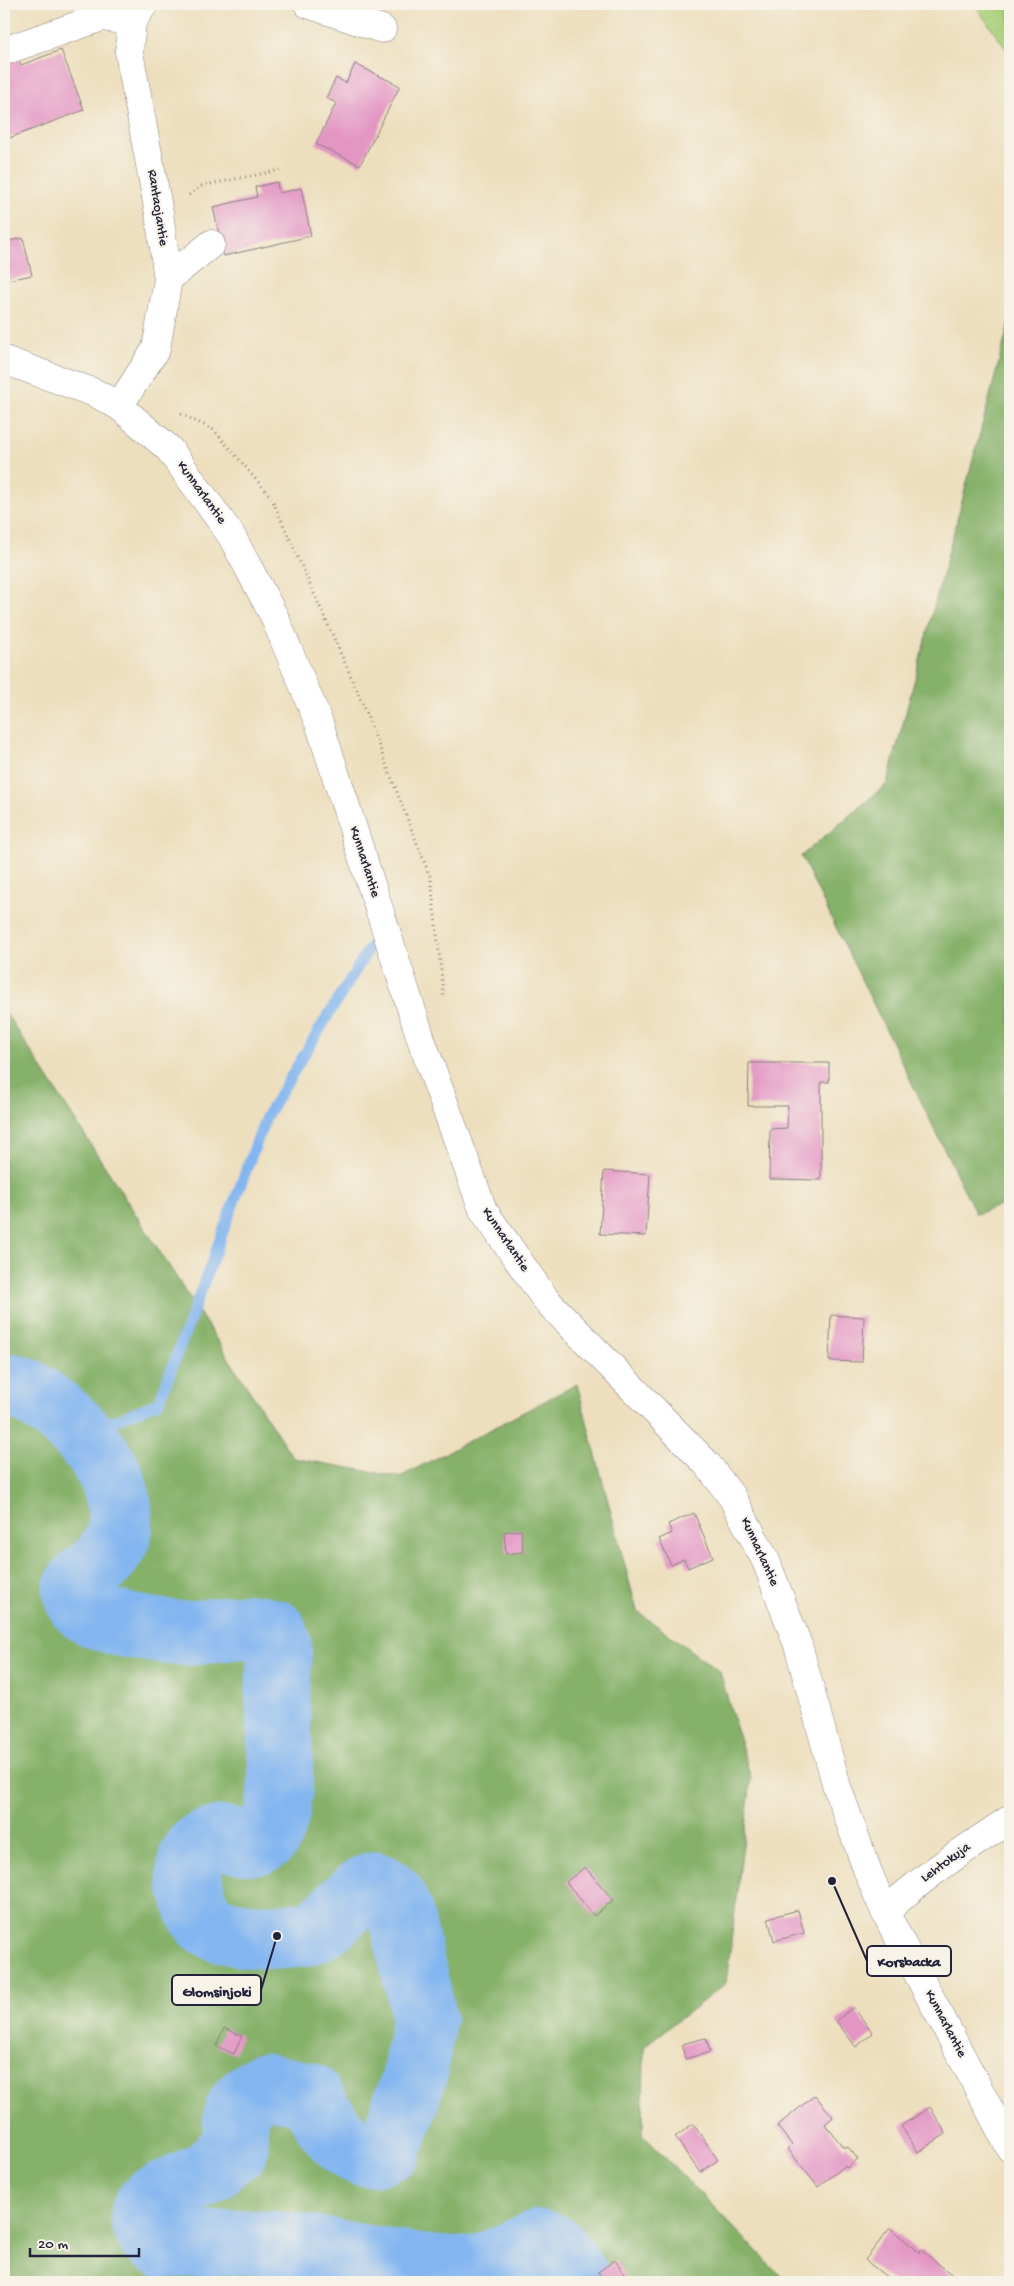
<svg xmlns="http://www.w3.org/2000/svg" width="1014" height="2286" viewBox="0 0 1014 2286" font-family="'Gochi Hand',sans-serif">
<rect width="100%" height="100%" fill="#f7f3e8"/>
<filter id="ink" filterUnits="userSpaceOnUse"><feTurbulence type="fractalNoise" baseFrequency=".02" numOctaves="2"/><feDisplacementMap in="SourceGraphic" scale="10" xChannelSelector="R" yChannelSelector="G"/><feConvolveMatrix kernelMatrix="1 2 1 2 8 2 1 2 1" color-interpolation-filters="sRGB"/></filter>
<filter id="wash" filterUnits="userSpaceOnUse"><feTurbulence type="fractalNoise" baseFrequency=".0096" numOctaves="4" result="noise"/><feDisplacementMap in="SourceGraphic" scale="20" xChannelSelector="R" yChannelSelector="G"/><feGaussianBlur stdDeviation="1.12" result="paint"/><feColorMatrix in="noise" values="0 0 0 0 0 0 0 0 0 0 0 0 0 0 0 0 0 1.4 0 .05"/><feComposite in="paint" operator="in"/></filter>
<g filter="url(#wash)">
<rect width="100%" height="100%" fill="#eddfbe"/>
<polygon fill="#a7ce79" stroke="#64785a" points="974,4 1010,4 1010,54"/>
<g fill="#85b169" stroke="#546a52">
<polygon points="1010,320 1010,1202 976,1214 801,856 887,784"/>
<polygon points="4,1010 293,1458 400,1477 577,1384 637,1611 720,1672 751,1779 726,1983 644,2047 643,2135 787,2282 4,2282"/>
</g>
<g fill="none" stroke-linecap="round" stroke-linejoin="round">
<polyline stroke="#83b6f0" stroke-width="11" points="83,1434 159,1402 266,1117 370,947"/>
<path stroke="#83b6f0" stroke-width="65" d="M4 1386C18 1383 33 1394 45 1403 82 1429 119 1468 120 1516 120 1521 121 1529 119 1534 116 1543 107 1557 101 1563 92 1573 79 1578 75 1590 77 1597 78 1603 83 1608 97 1624 169 1634 191 1633 219 1631 248 1620 275 1632L279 1644C280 1665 277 1685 278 1705 279 1742 285 1791 274 1826 265 1856 237 1836 218 1839 194 1843 187 1856 190 1879 192 1892 196 1910 205 1921 219 1938 292 1940 311 1932 336 1922 349 1894 374 1884L384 1888 392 1895 400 1911 424 2016 414 2078 390 2148C349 2172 328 2122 308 2094L264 2085C230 2106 235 2113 236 2149L221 2159 209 2172 151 2200 144 2209 143 2222 151 2238 163 2246 243 2242 296 2245 414 2266 457 2270 482 2267 538 2242 549 2244 558 2250 580 2282"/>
</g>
<g id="blocks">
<g fill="#e395c4">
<polygon points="61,50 84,110 4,140 4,60 17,55 21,65"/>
<polygon points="355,64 400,86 360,165 316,144 336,103 326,98 336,78 346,83"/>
<polygon points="277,182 279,193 301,188 311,236 224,256 213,207 257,197 255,187"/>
<polygon points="23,238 32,275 4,281 4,242"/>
<polygon points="749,1063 829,1063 829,1082 821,1082 821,1180 769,1179 770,1129 787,1128 788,1106 748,1106"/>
<polygon points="604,1171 650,1174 646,1236 600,1234"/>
<polygon points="831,1315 864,1317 862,1362 829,1361"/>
<polygon points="694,1513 713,1557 688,1568 684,1559 671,1565 659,1539 672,1533 668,1524"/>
<polygon points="521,1530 523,1552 506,1554 504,1532"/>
<polygon points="585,1867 613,1900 594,1916 566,1882"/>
<polygon points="798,1910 804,1933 774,1941 768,1918"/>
<polygon points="853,2007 873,2033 856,2047 836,2021"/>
<polygon points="224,2028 242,2036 234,2054 216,2046"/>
<polygon points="706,2038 710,2052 685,2059 682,2044"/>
<polygon points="815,2095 833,2117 825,2124 844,2148 847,2146 858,2159 847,2168 845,2166 818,2187 788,2149 792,2145 777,2126"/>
<polygon points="930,2107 946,2134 918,2152 901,2126"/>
<polygon points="693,2124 718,2160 700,2173 675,2137"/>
<polygon points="890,2228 919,2252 921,2250 961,2282 893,2282 865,2260"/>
<polygon points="615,2260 630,2282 605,2282 598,2272"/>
</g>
</g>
</g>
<g filter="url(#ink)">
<use href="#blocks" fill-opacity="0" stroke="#88807c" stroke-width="1"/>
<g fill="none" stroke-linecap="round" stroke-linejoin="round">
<defs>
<g id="minor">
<polyline points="308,4 382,29"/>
<polyline points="4,51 102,17 132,22"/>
<polyline points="168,279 211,244"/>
<polyline points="119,406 156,349 168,279 159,213 129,52 132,22 144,4"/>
<path d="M885 1912C923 1876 967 1848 1010 1819"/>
</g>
<polyline id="major" points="4,360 95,393 119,406 169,449 231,535 274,616 319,723 422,1042 483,1210 546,1300 707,1464 732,1497 766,1561 798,1645 837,1787 868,1872 885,1912 1010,2148"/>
</defs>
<use href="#minor" stroke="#88807c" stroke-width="29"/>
<use href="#major" stroke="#88807c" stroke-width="29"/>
<g stroke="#88807c" stroke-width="3" stroke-dasharray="1 4" stroke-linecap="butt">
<polyline points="189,195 201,186 280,170"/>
<polyline points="181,414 214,430 271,497 357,690 431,879 444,998"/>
</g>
<use href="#minor" stroke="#fff" stroke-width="28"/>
<use href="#major" stroke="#fff" stroke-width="28"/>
</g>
</g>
<g text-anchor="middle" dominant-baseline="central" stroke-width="4" stroke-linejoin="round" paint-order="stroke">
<g font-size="14" fill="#22223b" stroke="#f7f3e8">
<text transform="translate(157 208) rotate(81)">Rantaojantie</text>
<text transform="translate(201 493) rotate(54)">Kunnarlantie</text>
<text transform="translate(364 862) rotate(72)">Kunnarlantie</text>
<text transform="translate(505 1240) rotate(56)">Kunnarlantie</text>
<text transform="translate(759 1552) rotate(65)">Kunnarlantie</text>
<text transform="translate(946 1863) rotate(-36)">Lehtokuja</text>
<text transform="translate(945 2024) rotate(62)">Kunnarlantie</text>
</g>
</g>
<path fill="none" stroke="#22223b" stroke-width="2" d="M832 1881L867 1961M277 1936L261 1990"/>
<g fill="#22223b" stroke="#f7f3e8" stroke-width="2">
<circle cx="832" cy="1881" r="5"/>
<circle cx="277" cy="1936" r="5"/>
</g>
<g fill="#f7f3e8" stroke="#22223b" stroke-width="2">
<rect x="867" y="1946" width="84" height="30" rx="5"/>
<rect x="172" y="1975" width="89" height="30" rx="5"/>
</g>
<g font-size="15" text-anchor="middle" font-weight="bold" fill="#22223b">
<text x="909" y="1966">Korsbacka</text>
<text x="217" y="1996">Glomsinjoki</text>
</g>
<rect width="1014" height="2286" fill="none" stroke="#f7f3e8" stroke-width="20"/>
<path d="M30 2248v8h109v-8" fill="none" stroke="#22223b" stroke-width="2.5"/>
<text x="38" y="2248" font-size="15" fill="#22223b" stroke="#f7f3e8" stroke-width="4" paint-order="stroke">20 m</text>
</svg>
